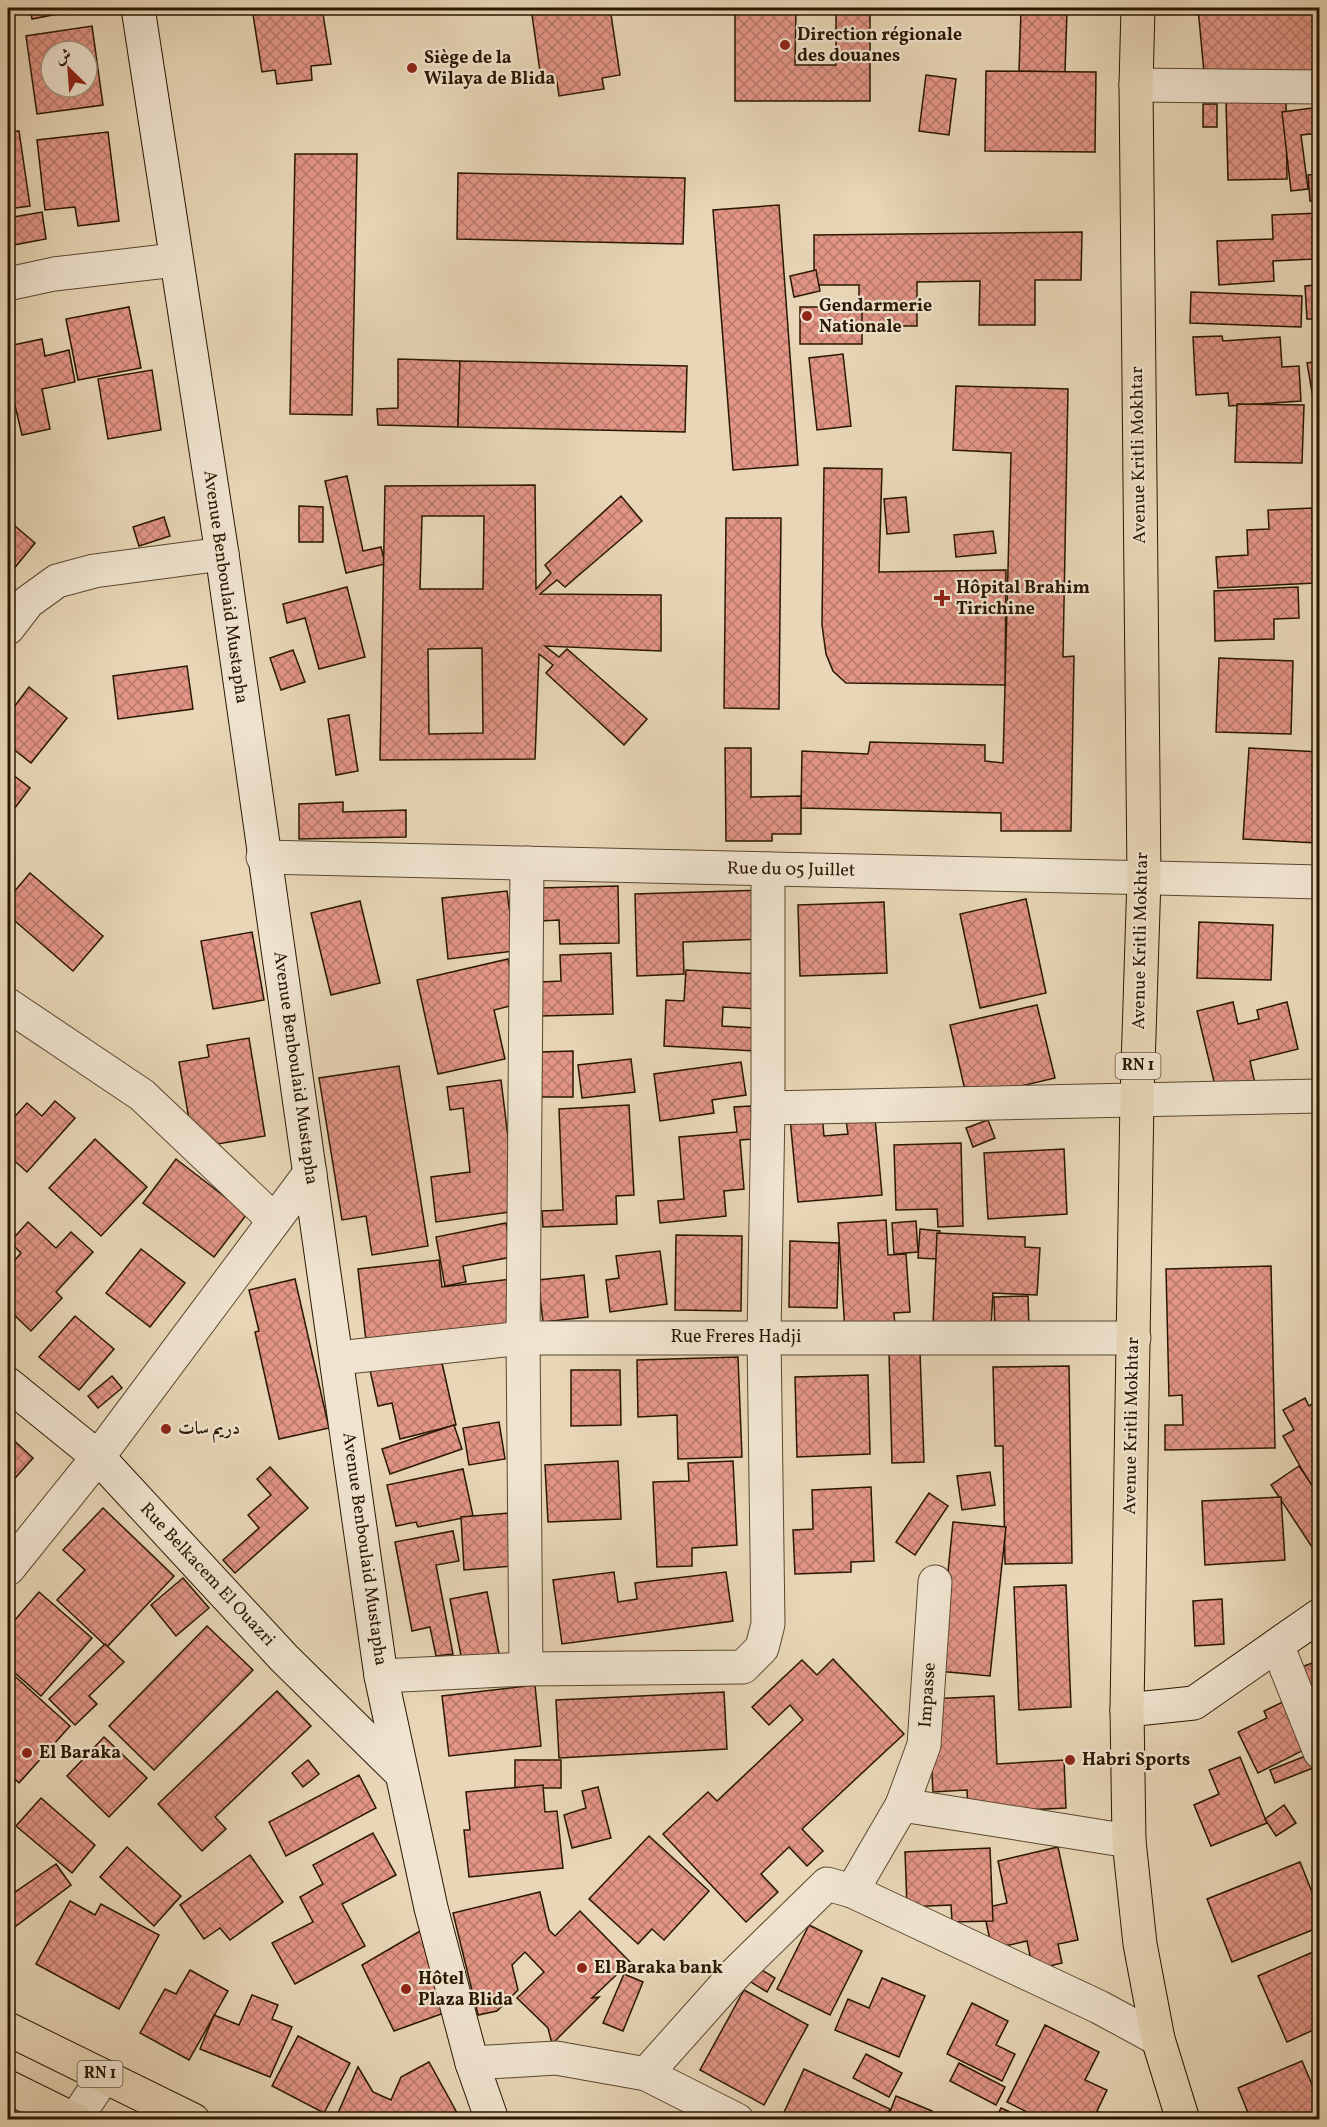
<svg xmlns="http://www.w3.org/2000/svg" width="1327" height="2127" viewBox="0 0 1327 2127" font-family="Vollkorn,Amiri,serif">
<defs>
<pattern id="building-cross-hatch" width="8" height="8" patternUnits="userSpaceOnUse" patternTransform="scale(1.5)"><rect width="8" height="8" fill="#e39586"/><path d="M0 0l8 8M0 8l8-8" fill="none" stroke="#b8796b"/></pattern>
</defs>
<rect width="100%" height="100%" fill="#e8d6b6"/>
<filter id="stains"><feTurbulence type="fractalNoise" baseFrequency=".00333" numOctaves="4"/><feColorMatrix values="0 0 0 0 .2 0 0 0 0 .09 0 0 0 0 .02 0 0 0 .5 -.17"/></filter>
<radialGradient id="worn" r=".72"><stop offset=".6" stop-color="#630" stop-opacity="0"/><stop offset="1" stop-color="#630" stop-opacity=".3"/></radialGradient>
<g fill="url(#building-cross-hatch)" stroke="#291700" stroke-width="1.5" fill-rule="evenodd">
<polygon points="30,8 88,8 32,19"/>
<polygon points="252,8 322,8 331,64 311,66 312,80 277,84 275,70 262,72"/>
<polygon points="531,8 610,8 620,75 602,78 604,89 559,96 557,82 542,85"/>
<polygon points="735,8 796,8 795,65 836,65 836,8 870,8 870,101 735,101"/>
<polygon points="1198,8 1320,8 1320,83 1206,94"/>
<polygon points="1021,10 1067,11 1065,72 1019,71"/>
<path d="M92 26 103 105 37 114 26 36ZM51 51H87V87H51Z"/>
<polygon points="986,71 1096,72 1095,152 985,151"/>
<polygon points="926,75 956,79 949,135 919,131"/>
<polygon points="1286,100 1287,179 1228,180 1226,101"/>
<rect x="1203" y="104" width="14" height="23"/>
<polygon points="1320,107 1320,133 1301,135 1308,189 1291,191 1282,112"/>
<polygon points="19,131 30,206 8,209 8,133"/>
<polygon points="108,132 119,221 78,226 75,207 45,210 37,140"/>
<polygon points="295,154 357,154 352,415 290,414"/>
<polygon points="458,173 685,178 683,244 457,239"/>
<polygon points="1320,174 1320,201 1310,201 1308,175"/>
<polygon points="779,205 798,465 733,470 713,210"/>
<polygon points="42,212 46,239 8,246 8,218"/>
<polygon points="1320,213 1320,319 1307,319 1305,286 1315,285 1314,259 1273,261 1274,281 1219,285 1217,241 1273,239 1272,215"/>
<polygon points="1082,232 1081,280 1035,280 1035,325 979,325 980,281 917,282 917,326 859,326 859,285 814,285 814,235"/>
<polygon points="816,270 820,291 794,297 790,276"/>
<polygon points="1191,292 1302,296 1301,327 1190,323"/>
<polygon points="129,307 141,368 78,380 66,319"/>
<rect x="800" y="307" width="62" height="37"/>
<polygon points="1222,336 1223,341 1280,337 1282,367 1299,366 1301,401 1229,406 1228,393 1196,395 1193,337"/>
<polygon points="42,339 45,356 69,350 75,382 42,389 50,429 22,435 14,401 8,402 8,366 11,365 8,346"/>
<polygon points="843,354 851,426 817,430 809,358"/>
<polygon points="398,359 460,361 458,427 378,425 377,409 398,408"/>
<polygon points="460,361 687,366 685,432 458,427"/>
<polygon points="1320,361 1320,403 1314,404 1307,363"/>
<polygon points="152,370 161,430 108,439 98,379"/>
<polygon points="956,386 1068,389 1063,657 1074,656 1071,831 1001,831 1001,813 801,808 802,751 868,754 870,742 985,745 985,761 1003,763 1011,453 953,450"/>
<polygon points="1237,404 1304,405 1302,463 1235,462"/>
<polygon points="824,468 882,469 879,572 1006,570 1005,685 846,683 833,671 826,654 822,625"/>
<polygon points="347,476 363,551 381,547 385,564 346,573 325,481"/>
<path d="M535 485 536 589 551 573 545 565 621 496 642 521 565 587 557 580 540 594 661 595V651L545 646 559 657 567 649 647 719 624 745 546 673 553 665 539 654 535 759 380 760 385 486ZM422 516H484L483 589H420ZM482 648 483 733 429 734 428 649Z"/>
<polygon points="906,497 909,532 887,534 884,499"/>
<polygon points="299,506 323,507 323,542 299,542"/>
<polygon points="1312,508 1316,583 1218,588 1216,557 1248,555 1247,530 1269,529 1268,510"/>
<polygon points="164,517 170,536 139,546 133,527"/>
<polygon points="726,518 781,518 779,709 724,708"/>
<polygon points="8,520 35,543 8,576"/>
<polygon points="993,531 996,553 956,557 954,535"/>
<polygon points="347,587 365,657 319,669 305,618 287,623 283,604"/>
<polygon points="1298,587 1299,618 1274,619 1274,639 1215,641 1214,591"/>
<polygon points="293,650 305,682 281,690 270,658"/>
<polygon points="1219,658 1293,661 1291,734 1216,732"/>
<polygon points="187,666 193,709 118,719 113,676"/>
<polygon points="29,687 67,718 31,763 8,745 8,715"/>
<polygon points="349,715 358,771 336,775 328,719"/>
<polygon points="725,748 751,748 751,797 801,796 801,834 772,834 772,841 726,841"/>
<polygon points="1249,748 1320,752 1317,843 1243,839"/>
<polygon points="8,771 30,788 8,817"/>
<polygon points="343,802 343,812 406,810 406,837 299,839 299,804"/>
<polygon points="30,873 103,936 73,971 8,915 8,899"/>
<polygon points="618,886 619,943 560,944 559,920 540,921 539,888"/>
<polygon points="764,890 765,939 683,942 684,974 637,976 635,894"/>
<polygon points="507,891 515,951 448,959 442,898"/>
<polygon points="1026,899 1046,993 980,1008 960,914"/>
<polygon points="360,901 380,983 331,995 311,913"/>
<polygon points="884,902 887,973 800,976 798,905"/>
<polygon points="1199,922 1273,925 1271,980 1197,978"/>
<polygon points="252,932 264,1000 213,1009 201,941"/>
<polygon points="611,953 613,1014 542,1016 541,982 561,981 560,955"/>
<polygon points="508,959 518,1004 494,1010 505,1059 438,1074 417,980"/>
<polygon points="686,970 761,974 759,1009 723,1007 722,1026 756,1028 755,1051 664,1046 666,1000 684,1001"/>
<polygon points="1233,1002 1238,1024 1259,1019 1257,1010 1287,1002 1298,1049 1250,1061 1256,1088 1218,1098 1197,1011"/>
<polygon points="1037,1005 1055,1078 967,1099 950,1025"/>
<polygon points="249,1038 265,1136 194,1148 179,1062 209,1057 207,1045"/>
<polygon points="573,1051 573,1097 540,1097 540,1052"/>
<polygon points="631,1059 635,1092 582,1098 578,1065"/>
<polygon points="741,1062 746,1095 712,1100 714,1113 660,1121 654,1074"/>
<polygon points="399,1066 428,1246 372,1255 366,1216 342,1220 319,1078"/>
<polygon points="501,1080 517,1211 436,1222 431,1177 470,1172 463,1108 450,1110 447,1087"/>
<polygon points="55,1101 75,1118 27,1172 8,1155 8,1124 27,1103 42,1116"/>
<polygon points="629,1105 634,1195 616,1196 617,1224 543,1227 542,1211 563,1210 559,1109"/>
<polygon points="751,1106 754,1139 740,1140 744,1189 724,1191 726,1216 660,1223 658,1201 684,1199 679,1137 737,1132 734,1107"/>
<polygon points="822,1115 824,1136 848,1134 846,1120 875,1118 882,1195 798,1202 790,1118"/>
<polygon points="988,1120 995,1138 973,1147 966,1128"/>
<polygon points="95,1139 147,1187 101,1236 49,1188"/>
<polygon points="961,1143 963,1226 938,1227 937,1209 896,1210 894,1145"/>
<polygon points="1064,1149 1067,1214 988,1219 984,1153"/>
<polygon points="176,1159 247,1214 214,1257 143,1203"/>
<polygon points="886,1220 888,1255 906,1254 910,1312 894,1313 895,1327 845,1331 838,1223"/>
<polygon points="916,1221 918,1252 894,1254 892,1223"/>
<polygon points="28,1222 56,1248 71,1232 93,1252 56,1292 62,1298 31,1331 13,1314 8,1321 8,1268 21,1253 10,1242"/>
<polygon points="506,1223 512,1257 463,1266 466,1282 445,1286 436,1237"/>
<polygon points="920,1229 940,1231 937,1259 918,1258"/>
<polygon points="937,1233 1025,1237 1025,1247 1040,1248 1037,1295 993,1293 991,1327 933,1324"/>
<polygon points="676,1235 742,1236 741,1311 675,1310"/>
<polygon points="790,1241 839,1243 837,1308 789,1307"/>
<polygon points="141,1249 185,1283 150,1327 106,1293"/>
<polygon points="660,1251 667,1304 610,1312 606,1280 619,1278 616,1256"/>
<polygon points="439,1260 442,1287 512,1279 517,1324 366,1341 358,1269"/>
<polygon points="1271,1266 1275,1448 1165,1450 1165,1425 1183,1425 1182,1395 1169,1396 1166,1269"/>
<polygon points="584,1275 588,1317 543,1322 538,1280"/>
<polygon points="295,1279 329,1428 279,1439 255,1332 259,1331 249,1290"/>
<polygon points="1028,1296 1029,1330 995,1332 994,1297"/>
<polygon points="75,1316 114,1349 79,1390 39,1357"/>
<polygon points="920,1352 924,1462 892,1463 889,1353"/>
<polygon points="440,1354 456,1425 400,1439 392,1403 378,1406 370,1370"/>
<polygon points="738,1357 742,1457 678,1459 677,1415 638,1417 637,1360"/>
<polygon points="1069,1366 1072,1563 1005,1564 1003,1446 995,1446 993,1367"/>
<polygon points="571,1370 620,1370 621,1425 571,1426"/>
<polygon points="868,1375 870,1454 797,1457 795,1377"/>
<polygon points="112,1376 122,1388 98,1408 88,1396"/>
<polygon points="1305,1398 1309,1406 1320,1399 1317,1496 1283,1436 1294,1430 1283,1410"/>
<polygon points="499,1422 505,1459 469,1465 463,1428"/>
<polygon points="454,1425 462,1449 390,1474 382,1449"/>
<polygon points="8,1435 33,1458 8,1486"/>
<polygon points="618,1461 621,1519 548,1522 545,1465"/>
<polygon points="733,1461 737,1545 692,1548 692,1566 657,1567 653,1482 689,1481 688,1463"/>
<polygon points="1299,1466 1320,1497 1320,1559 1271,1485"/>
<polygon points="270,1467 308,1508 235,1573 223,1560 259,1528 248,1515 271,1495 257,1479"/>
<polygon points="463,1469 473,1516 418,1527 416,1522 396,1526 387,1485"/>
<polygon points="990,1472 995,1505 962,1510 957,1476"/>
<polygon points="871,1487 874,1561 851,1562 851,1572 795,1574 793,1530 813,1529 812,1490"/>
<polygon points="929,1493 948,1506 915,1555 896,1542"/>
<polygon points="1281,1497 1285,1560 1205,1565 1202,1501"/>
<polygon points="103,1508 174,1576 107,1647 57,1600 85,1570 63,1550"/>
<polygon points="509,1513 512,1566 464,1570 461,1517"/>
<polygon points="953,1522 1006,1527 990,1676 938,1671"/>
<polygon points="453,1531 459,1561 436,1565 453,1654 436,1656 430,1627 412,1631 395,1542"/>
<polygon points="614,1572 618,1602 637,1599 635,1583 726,1572 733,1621 562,1644 553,1580"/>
<polygon points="183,1578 209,1608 176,1636 151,1605"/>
<polygon points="1066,1585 1071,1707 1019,1710 1014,1587"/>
<polygon points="39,1592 92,1638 41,1696 8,1667 8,1628"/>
<polygon points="487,1592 500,1659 463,1666 450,1599"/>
<polygon points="1222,1599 1224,1644 1195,1646 1193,1601"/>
<polygon points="207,1626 253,1670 154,1770 109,1726"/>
<polygon points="105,1644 124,1662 89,1696 97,1704 75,1725 49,1699"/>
<polygon points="833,1659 904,1734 802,1829 823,1851 807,1866 789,1847 761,1874 778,1892 746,1922 663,1834 708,1792 717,1801 803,1720 790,1705 769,1725 752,1707 802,1660 817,1675"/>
<polygon points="1320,1660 1320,1717 1299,1668"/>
<polygon points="8,1670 70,1726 19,1783 16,1780 8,1789"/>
<polygon points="535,1685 541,1746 449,1756 442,1696"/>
<polygon points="277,1691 311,1726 215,1817 226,1829 202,1851 158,1804"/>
<polygon points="724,1692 727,1749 559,1758 556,1700"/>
<polygon points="994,1696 997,1764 1064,1760 1066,1808 968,1813 967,1790 933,1792 928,1699"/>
<polygon points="1285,1701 1308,1748 1258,1773 1238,1732 1267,1718 1264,1711"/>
<polygon points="104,1737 147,1778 109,1817 67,1776"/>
<polygon points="1308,1755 1313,1768 1275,1783 1270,1770"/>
<polygon points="1240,1757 1267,1823 1211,1846 1194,1805 1219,1794 1209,1770"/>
<polygon points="308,1760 319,1774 303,1787 292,1773"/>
<rect x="515" y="1760" width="46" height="28"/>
<polygon points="359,1775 376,1808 286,1856 269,1822"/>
<polygon points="543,1785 545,1812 557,1811 563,1868 469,1877 464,1830 470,1830 466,1792"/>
<polygon points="598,1787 611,1838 572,1848 564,1815 586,1808 582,1791"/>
<polygon points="41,1798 95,1845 72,1873 16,1826"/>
<polygon points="1284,1805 1296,1823 1276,1836 1265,1819"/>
<polygon points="373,1833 396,1875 342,1904 365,1946 295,1984 272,1943 313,1922 300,1897 323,1884 313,1865"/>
<polygon points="649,1836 709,1891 664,1940 652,1929 638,1944 589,1899"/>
<polygon points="127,1847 181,1896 154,1926 100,1877"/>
<polygon points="1058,1847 1078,1940 1058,1944 1062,1963 1033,1970 1027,1941 992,1949 983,1908 1007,1903 998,1861"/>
<polygon points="990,1848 993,1921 952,1922 951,1905 907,1907 905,1852"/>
<polygon points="250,1855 283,1902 230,1940 220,1928 204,1939 180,1905"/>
<polygon points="1300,1862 1320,1912 1320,1927 1232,1962 1207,1899"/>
<polygon points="56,1864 71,1885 8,1932 8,1897"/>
<polygon points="540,1892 549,1930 555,1936 580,1911 630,1962 592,1998 599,1997 552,2044 548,2028 517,1998 544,1972 525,1952 512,1965 518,1990 497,2011 478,2015 453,1913"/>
<polygon points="70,1901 95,1915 101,1904 159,1935 119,2009 36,1964"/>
<polygon points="809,1925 862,1951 830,2015 777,1989"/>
<polygon points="427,1927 444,2013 394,2031 362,1965"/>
<polygon points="1320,1949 1320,2027 1287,2042 1258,1976"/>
<polygon points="755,1966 775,1978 767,1992 746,1979"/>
<polygon points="190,1970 228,1991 189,2060 140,2033 165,1989 176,1994"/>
<polygon points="624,1974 643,1982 623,2031 603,2023"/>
<polygon points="882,1978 925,1996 899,2057 835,2030 848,1999 869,2008"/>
<polygon points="744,1990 808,2025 764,2105 700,2070"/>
<polygon points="252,1995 278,2005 272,2019 292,2027 270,2077 200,2049 214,2015 239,2025"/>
<polygon points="972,2003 1008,2021 996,2045 1015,2054 1002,2081 947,2054"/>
<polygon points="1045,2025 1099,2052 1085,2080 1107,2090 1097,2111 1115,2120 1043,2120 1007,2102"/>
<polygon points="298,2036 350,2063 324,2113 272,2086"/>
<polygon points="866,2054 902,2073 889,2097 853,2078"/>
<polygon points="1302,2061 1320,2103 1320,2120 1251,2120 1238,2088"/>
<polygon points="429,2062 461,2120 335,2120 358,2067 373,2092 391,2100 401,2077"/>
<polygon points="959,2063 1005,2087 996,2105 950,2081"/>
<polygon points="804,2069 890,2109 885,2120 781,2119"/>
<polygon points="896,2096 932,2111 929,2120 887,2120"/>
<polygon points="1001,2108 1028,2120 995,2120"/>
</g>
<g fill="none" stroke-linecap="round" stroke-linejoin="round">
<defs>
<g id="street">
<polyline points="1136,85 1320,87"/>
<polyline points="8,284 54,274 175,260"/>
<polyline points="8,628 28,602 57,581 94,571 222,554"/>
<polyline points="263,857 1320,882"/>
<polyline points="8,1005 142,1095 274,1220"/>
<polyline points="768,1108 768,869"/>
<polyline points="338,1358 523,1338 1134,1338"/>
<polyline points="8,1569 98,1457 310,1173"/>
<polyline points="1277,1645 1320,1752"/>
<polyline points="526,1669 523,1338 527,863"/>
<polyline points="381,1676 526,1669 743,1667 762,1648 768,1624 764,1336 768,1108 1320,1096"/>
<polyline points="902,1805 924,1745 935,1582"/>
<polyline points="852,1891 902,1805 1129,1841"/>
<polyline points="472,2063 556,2058 646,2074 737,2120"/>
<polyline points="646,2074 737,1972 827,1884 852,1891 1099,2007 1158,2039"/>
<polyline points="75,2120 104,2076"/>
</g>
<g id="secondary">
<polyline points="138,8 222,554 381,1676 431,1908 472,2063 492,2120"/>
<polyline points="8,1384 98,1457 284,1658 400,1772"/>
<polyline points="1127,1710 1194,1703 1320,1615"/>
</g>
<g id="primary">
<polyline points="1138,8 1136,85 1144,878 1137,1098 1127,1710 1129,1841 1140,1944 1158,2039 1183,2120"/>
<polyline points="8,2029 193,2120"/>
<polyline points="8,2087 75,2120"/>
</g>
</defs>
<use href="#street" stroke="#59472e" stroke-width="35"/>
<use href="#secondary" stroke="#291700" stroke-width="35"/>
<use href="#primary" stroke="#291700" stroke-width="35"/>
<use href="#street" stroke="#f0e4d0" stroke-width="33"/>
<use href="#secondary" stroke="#f0e4d0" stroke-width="33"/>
<use href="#primary" stroke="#e8d6b6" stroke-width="33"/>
</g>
<g fill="#8f2418" stroke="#f0e4d0" stroke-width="2">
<circle cx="785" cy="45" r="6"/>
<circle cx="412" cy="68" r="6"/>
<circle cx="807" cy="316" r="6"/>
<path d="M939 589h6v6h6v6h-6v6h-6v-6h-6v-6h6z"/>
<circle cx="166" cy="1429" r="6"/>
<circle cx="27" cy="1753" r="6"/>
<circle cx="1070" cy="1760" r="6"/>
<circle cx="582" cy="1968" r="6"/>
<circle cx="406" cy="1989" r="6"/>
</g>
<g text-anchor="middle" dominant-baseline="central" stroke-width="4.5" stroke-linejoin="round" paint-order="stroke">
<g fill="#f0e4d0" stroke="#65543e" stroke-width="1.5">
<rect x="1115.5" y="1053" width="45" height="26" rx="4.5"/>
<rect x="77.5" y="2061" width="45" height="26" rx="4.5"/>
</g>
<g font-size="16" font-weight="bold" fill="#291700">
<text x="1138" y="1066">RN 1</text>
<text x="100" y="2074">RN 1</text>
</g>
<g font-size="18" font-weight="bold" fill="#291700" stroke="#f0e4d0" text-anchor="start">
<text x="797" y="35">Direction régionale<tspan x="797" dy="21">des douanes</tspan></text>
<text x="424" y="58">Siège de la<tspan x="424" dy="21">Wilaya de Blida</tspan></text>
<text x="819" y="306">Gendarmerie<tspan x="819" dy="21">Nationale</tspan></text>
<text x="956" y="588">Hôpital Brahim<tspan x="956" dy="21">Tirichine</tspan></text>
<text x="178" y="1429">دريم سات</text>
<text x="39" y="1753">El Baraka</text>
<text x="1082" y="1760">Habri Sports</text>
<text x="594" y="1968">El Baraka bank</text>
<text x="418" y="1979">Hôtel<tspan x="418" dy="21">Plaza Blida</tspan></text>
</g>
<g font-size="18" fill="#291700" stroke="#f0e4d0">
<text transform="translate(1139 455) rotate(-91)">Avenue Kritli Mokhtar</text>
<text transform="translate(225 587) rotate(82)">Avenue Benboulaid Mustapha</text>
<text transform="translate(791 870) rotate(1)">Rue du 05 Juillet</text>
<text transform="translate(1141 941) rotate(-89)">Avenue Kritli Mokhtar</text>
<text transform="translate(295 1068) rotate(82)">Avenue Benboulaid Mustapha</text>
<text x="736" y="1337">Rue Freres Hadji</text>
<text transform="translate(1132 1426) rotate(-89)">Avenue Kritli Mokhtar</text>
<text transform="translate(364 1549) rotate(82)">Avenue Benboulaid Mustapha</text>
<text transform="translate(207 1575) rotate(47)">Rue Belkacem El Ouazri</text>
<text transform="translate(928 1695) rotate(-86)">Impasse</text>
</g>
</g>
<rect width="1327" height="2127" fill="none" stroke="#e8d6b6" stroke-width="30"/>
<rect x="9" y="9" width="1309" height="2109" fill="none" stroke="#291700" stroke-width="3"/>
<rect x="15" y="15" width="1297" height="2097" fill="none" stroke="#291700" stroke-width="1.5"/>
<g transform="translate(69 69) rotate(335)"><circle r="28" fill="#f0e4d0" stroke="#a0927d" stroke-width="1.5"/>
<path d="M0-4.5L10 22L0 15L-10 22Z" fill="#8f2418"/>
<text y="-9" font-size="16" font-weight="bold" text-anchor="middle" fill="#291700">ش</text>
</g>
<rect width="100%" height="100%" filter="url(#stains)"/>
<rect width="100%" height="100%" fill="url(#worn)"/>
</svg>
